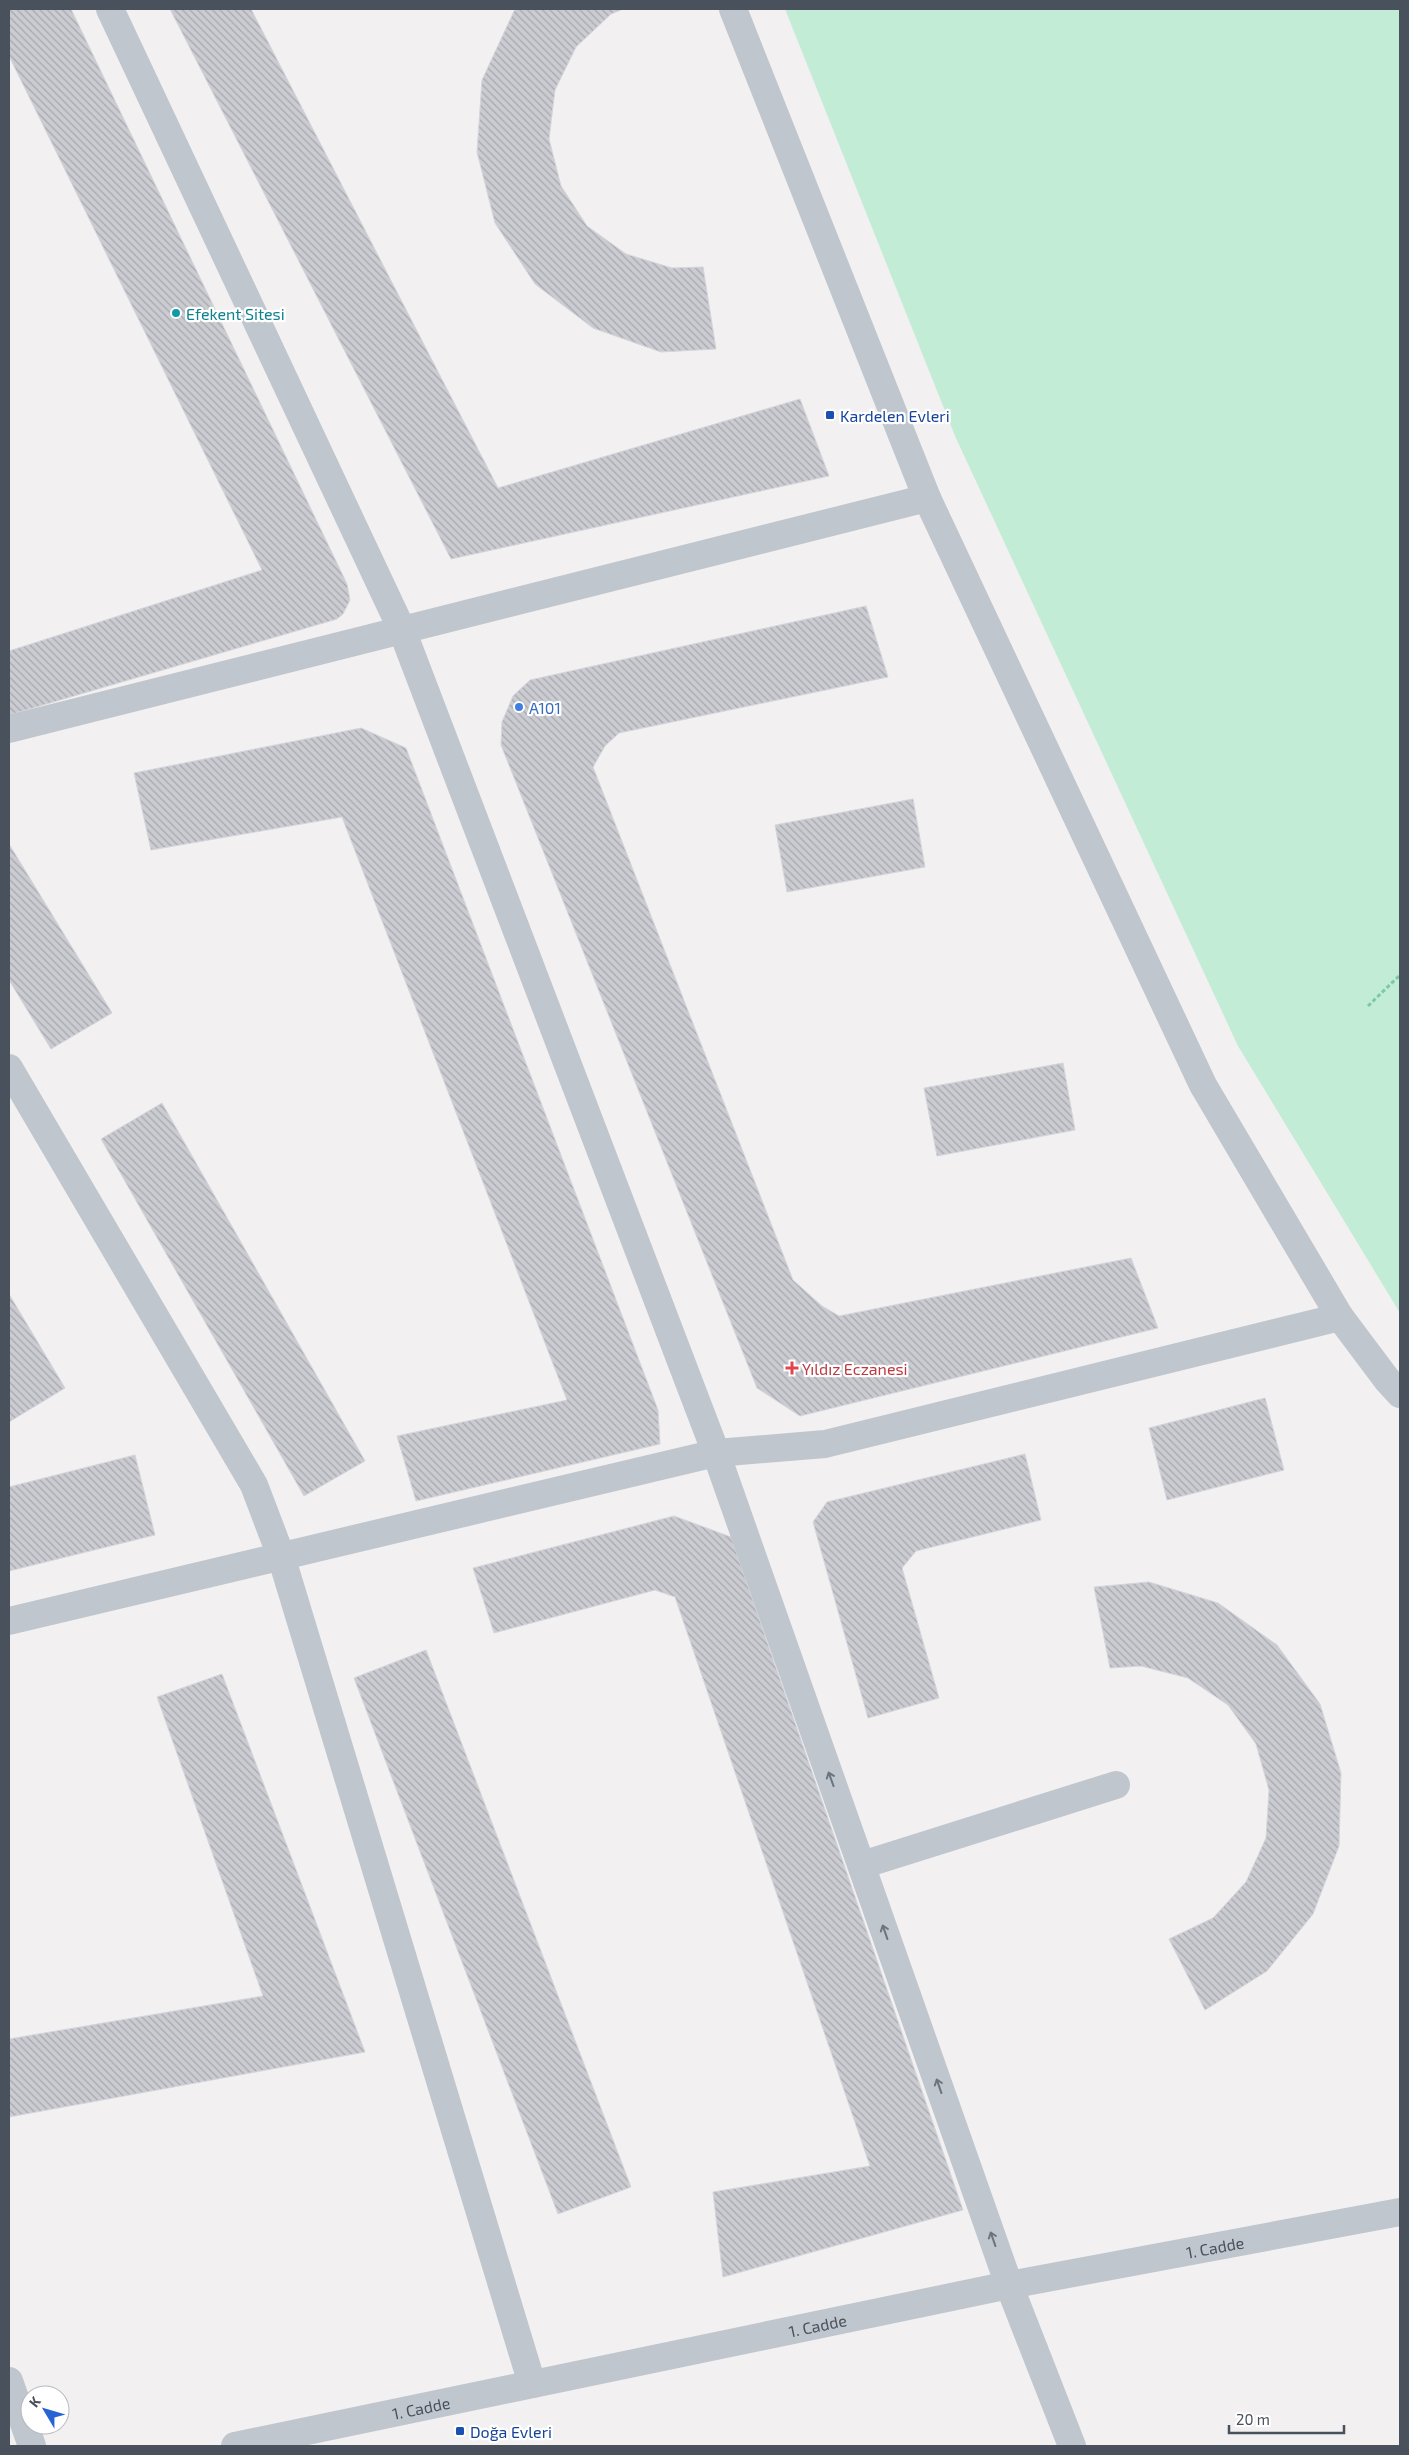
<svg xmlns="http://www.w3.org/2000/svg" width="1409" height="2455" viewBox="0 0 1409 2455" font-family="'Exo 2',sans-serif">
<defs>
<pattern id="building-back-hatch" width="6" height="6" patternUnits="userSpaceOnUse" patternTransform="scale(1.25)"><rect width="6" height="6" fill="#caccd2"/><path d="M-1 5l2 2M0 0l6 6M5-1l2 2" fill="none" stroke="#a6a8ae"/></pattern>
</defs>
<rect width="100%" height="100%" fill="#f2f0f0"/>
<polygon fill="#c2ecd6" points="785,9 1400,9 1400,1313 1238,1046 955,436"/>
<g fill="url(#building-back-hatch)" stroke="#d4d6db">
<polygon points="9,9 71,9 347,584 350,600 343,614 337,619 9,715 9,651 262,570 9,56"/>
<polygon points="170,9 251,9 498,488 800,399 829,476 451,559"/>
<polygon points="515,9 623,9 611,14 576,47 555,90 549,139 561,186 587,226 626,254 672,268 703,267 716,349 661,352 593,328 535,284 495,223 477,152 482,80"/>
<polygon points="866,606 888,677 619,733 605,746 593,767 793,1280 822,1306 839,1316 1131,1258 1158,1328 800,1416 757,1388 501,745 502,722 513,696 530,680"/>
<polygon points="361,728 406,748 658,1410 660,1444 416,1501 397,1436 567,1400 342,817 151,850 134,773"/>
<polygon points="913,799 925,867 787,892 775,825"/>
<polygon points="9,844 112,1013 51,1049 9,980"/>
<polygon points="1063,1063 1075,1130 937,1156 924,1088"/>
<polygon points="162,1103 365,1461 304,1496 101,1139"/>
<polygon points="9,1294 65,1388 9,1422"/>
<polygon points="1265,1398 1284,1470 1167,1500 1149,1428"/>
<polygon points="1025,1454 1041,1520 916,1551 902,1568 939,1698 868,1718 813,1522 827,1502"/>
<polygon points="135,1455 155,1535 9,1571 9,1487"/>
<polygon points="674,1516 731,1537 963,2210 723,2277 713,2192 870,2166 675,1597 655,1590 494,1633 473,1568"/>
<polygon points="1149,1582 1218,1603 1277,1645 1320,1704 1341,1773 1339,1846 1313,1914 1267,1971 1205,2010 1169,1939 1213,1918 1246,1882 1266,1838 1269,1790 1256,1744 1228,1705 1188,1678 1141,1666 1110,1668 1094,1587"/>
<polygon points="426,1650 631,2187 558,2214 354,1678"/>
<polygon points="222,1674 365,2052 9,2117 9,2039 263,1996 157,1697"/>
</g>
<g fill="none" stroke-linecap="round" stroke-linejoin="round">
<polyline stroke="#7cc8a9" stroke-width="3" stroke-dasharray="4 2.5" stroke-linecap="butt" points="1368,1006 1400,975"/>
<g stroke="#bfc6cd" stroke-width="28">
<polyline points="110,9 402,630 716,1453 1009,2285 1072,2446"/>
<polyline points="733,9 927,498 1203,1085 1340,1317 1388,1381 1400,1394"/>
<polyline points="9,729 927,498"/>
<polyline points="9,1068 254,1485 281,1556 532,2384"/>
<polyline points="9,1621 716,1453 825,1444 1340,1317"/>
<polyline points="862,1865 1116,1785"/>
<polyline points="9,2381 32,2446"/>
<path id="s1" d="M235 2446 1009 2285 1400 2212"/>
</g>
</g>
<defs><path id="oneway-shaft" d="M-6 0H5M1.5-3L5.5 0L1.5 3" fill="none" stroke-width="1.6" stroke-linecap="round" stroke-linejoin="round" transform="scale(1.25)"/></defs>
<g stroke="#6c747e">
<use href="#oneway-shaft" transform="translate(831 1779) rotate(-110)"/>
<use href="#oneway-shaft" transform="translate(885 1932) rotate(-109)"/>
<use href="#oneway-shaft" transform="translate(939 2086) rotate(-109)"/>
<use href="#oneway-shaft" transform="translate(993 2239) rotate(-109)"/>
</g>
<circle fill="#0f9aa8" stroke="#fff" stroke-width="2" cx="176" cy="313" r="5"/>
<g fill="#1a4fb4" stroke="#fff" stroke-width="2">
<rect x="825" y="410" width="10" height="10" rx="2.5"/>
<rect x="455" y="2426" width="10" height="10" rx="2.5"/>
</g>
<circle fill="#3f7fe0" stroke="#fff" stroke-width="2" cx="519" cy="707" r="5"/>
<path fill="#e0444e" stroke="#fff" stroke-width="2" d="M789.5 1360.5h5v5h5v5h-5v5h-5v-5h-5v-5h5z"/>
<g text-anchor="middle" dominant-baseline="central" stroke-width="4.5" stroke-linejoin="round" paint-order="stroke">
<g font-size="16" fill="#0d838f" stroke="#fff" text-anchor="start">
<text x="186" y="313">Efekent Sitesi</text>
</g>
<g font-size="16" fill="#164399" stroke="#fff" text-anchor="start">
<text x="840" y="415">Kardelen Evleri</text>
<text x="470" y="2431">Doğa Evleri</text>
</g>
<g font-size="16" fill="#366cbe" stroke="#fff" text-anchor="start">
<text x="529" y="707">A101</text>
</g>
<g font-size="16" fill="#be3a42" stroke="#fff" text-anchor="start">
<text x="802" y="1368">Yıldız Eczanesi</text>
</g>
<g font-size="16" fill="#49515c" stroke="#fff">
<text stroke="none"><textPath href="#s1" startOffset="1000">1. Cadde</textPath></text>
<text stroke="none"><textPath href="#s1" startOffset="595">1. Cadde</textPath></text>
<text stroke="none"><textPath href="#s1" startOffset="190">1. Cadde</textPath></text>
</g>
</g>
<rect width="1409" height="2455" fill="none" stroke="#49515c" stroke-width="20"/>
<g transform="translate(45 2410) rotate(308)"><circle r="24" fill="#ffffff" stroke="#b6b9be"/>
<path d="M0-4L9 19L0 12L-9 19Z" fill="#2664d6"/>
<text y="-8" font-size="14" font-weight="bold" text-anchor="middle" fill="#49515c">K</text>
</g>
<path d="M1229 2425v8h115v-8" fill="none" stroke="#49515c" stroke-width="2.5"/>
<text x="1236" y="2425" font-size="15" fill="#49515c" stroke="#ffffff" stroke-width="4" paint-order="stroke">20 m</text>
</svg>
